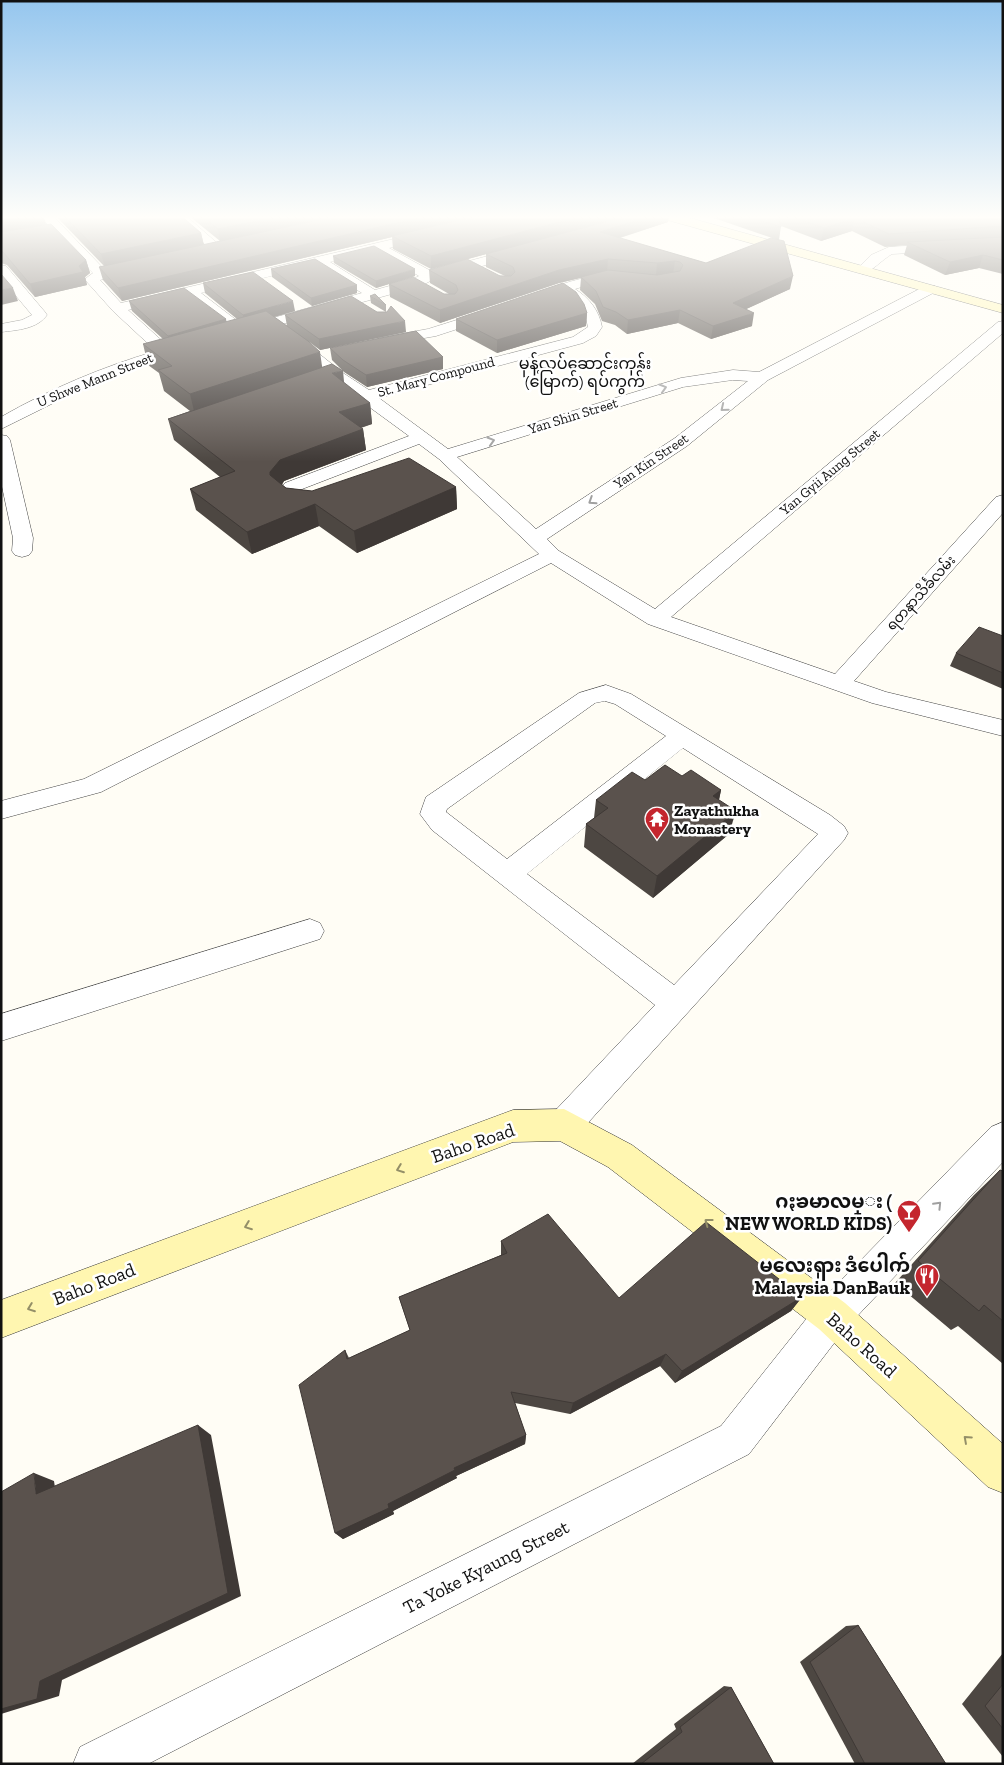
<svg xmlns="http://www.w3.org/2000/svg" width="1004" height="1765" viewBox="0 0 1004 1765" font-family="'Zilla Slab','Noto Sans Myanmar',serif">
<rect width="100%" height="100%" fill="#fffdf5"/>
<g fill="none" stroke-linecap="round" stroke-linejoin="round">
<defs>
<g id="street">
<path d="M39 215H52L104 269 138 262 143 263 145 266 143 269 100 280 121 303 428 231 432 232 434 235 432 238 389 248 431 271 522 247 528 251 527 254 434 279 421 286 242 335 237 334 188 296 128 310 169 347 181 343 186 345 189 348 186 351 94 383 1 429V417C50 389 102 367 156 351L113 311 87 282 85 279 93 273ZM376 251 419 276 411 280 375 290 330 262ZM317 265 362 293 244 326 201 293Z"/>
<polygon points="171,215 185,215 224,249 222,252 214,252"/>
<path d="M1003 240V248L892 254C883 259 871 272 863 274L856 270 871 255 889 247Z"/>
<path d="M1 265 6 266 45 312 47 315C37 329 18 330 1 332V324L22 320 32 315 1 278Z"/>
<path d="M616 273 621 274 623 277 621 280 595 283 575 289C589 298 599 310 602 327L596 336 583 343 379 398 448 449 681 378 733 370 759 372 925 286H935L937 289 935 292 768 380 687 446 547 539 559 551 655 609 998 322 1003 321V333L671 617 835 674 996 497 1003 495V513L854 681 886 692 1003 720V736L872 703 648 624 551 563 101 792 1 819V801L84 779 539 554 439 459 419 444 297 491 295 494 302 499 319 501 321 505 319 509C303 513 285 509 276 495L285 483 409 436 331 379 287 342 285 339 287 336H297L343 373 369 390 573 337 588 327C585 310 577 302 563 293L532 303 525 299 527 296C556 286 585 275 616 273ZM733 380 748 381 675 438 536 529 457 457 683 387Z"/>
<polygon points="492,309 497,310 499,313 497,316 436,336 384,345 379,344 377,341 379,338 428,329"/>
<polygon points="1,435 7,436 10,440 33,538 32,551 29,555 22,557 15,555 12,551 13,538 1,482"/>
<path d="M606 685 631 694 830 815 844 826 848 833 844 840 576 1136 564 1141 552 1136 547 1125 552 1114 655 1005 432 830 420 814 426 797 579 693ZM605 701 615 704 666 736 507 859 446 812 447 809 595 703ZM683 748 818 834 674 985 527 874Z"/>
<polygon points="310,919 320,923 324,931 320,939 1,1041 1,1014"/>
<polygon points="1003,1122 1003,1162 845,1329 749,1454 148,1764 73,1764 80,1747 721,1426 819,1303 991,1127"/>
</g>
<g id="secondary">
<polygon points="658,215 679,215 1003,305 1003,313 660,218"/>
<polygon points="564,1109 632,1145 845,1303 1003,1444 1003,1493 988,1487 819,1329 608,1167 560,1141 513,1142 1,1338 1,1300 513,1110"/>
</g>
</defs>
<use href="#street" stroke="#444" stroke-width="1"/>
<use href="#secondary" stroke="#333" stroke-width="1"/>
<use href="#street" fill="#fff" fill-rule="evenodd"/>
<use href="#secondary" fill="#fff6b0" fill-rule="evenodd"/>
</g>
<g fill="#4d4742">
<polygon points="1,215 43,215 46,224 86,260 90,273 85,277 87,285 35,297 7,265 1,263"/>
<polygon points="55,215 180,215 201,233 204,245 220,241 188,215 669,215 668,222 620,238 706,263 778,240 705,215 1003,215 1003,274 979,268 945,275 904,255 907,245 885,247 852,231 821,241 781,226 779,240 790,289 746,309 752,326 711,339 678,323 627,334 615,325 602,321 595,304 580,290 581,278 559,283 440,323 390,297 389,284 376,288 334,263 333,256 415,276 390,284 444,294 449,294 430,283 429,270 505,276 486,267 486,254 431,269 393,249 392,237 122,301 103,280 99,267 104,266"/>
<polygon points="271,269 357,285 357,293 312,306 272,277"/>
<polygon points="203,283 295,311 274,317 287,326 285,315 386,312 371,303 370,296 386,305 386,312 406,332 320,350 308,341 322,367 344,383 370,403 372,424 361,428 363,429 366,450 284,481 282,485 286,488 312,491 456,487 457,509 357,553 319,526 252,554 196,510 190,489 220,477 174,440 168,419 190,411 164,391 159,373 148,365 143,344 163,339 132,311 129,301 226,319 226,322 237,319 205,293"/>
<polygon points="587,313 586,326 497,353 456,331 456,319"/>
<polygon points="330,348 443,357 443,369 367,387 344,372 332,360"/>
<polygon points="1003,636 1003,689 950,666 956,653"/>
<polygon points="682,776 721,790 719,800 729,834 653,898 584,847 586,824 594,818 596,800 645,780"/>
<polygon points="1000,1170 1003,1171 1003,1364 958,1326 951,1330 895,1283 974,1195"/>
<polygon points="501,1241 619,1298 802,1297 791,1311 675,1383 660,1366 570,1414 515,1403 526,1435 525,1444 456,1476 457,1478 393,1511 394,1514 343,1539 335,1533 345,1350 349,1358 410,1330 399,1297 501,1255"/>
<polygon points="858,1625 946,1764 855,1764 800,1662 846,1626"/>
<polygon points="1003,1653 1003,1757 962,1704"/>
<polygon points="724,1686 731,1687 774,1764 632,1764 676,1729 674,1724"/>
</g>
<g fill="#3f3936">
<polygon points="36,215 43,215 46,227 1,234 1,221"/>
<polygon points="286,215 345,215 220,242 218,229"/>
<polygon points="431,215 484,215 392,236 392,237 122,301 118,288"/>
<polygon points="586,215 631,215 431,269 431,256"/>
<polygon points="654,215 669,215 668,222 599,244 600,232"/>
<polygon points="855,218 852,231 821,241 824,228"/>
<polygon points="201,233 204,246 105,267 101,254"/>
<polygon points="983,255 979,268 945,275 950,262"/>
<polygon points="608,259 607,271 559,283 440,323 440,310 559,270"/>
<polygon points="86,260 90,273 85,277 87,285 35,297 30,284 79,266"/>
<polygon points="675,261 673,273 656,276 657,263"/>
<polygon points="415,269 415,276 376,288 376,281"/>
<polygon points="793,276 790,289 731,316 733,303"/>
<polygon points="357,285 357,293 312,306 311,298"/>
<polygon points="13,288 18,301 1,305 1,290"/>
<polygon points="293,301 295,311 245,325 243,315"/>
<polygon points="680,310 678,323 627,334 628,320"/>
<polygon points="587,313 586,326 497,353 497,340"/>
<polygon points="754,313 752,326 711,339 713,326"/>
<polygon points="226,319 228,329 170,346 168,336"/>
<polygon points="405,321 406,332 320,350 319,339"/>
<polygon points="320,352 323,373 195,415 190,394"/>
<polygon points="443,357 443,369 367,387 366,375"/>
<polygon points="343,371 345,392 332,373"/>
<polygon points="370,403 372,424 342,433 339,412"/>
<polygon points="363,429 366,450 284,481 274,494 270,472 280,460"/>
<polygon points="456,487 457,509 357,553 354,531"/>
<polygon points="315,504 319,526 252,554 247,532"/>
<polygon points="721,790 716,813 713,796"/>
<polygon points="736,811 729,834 653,898 657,876"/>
<polygon points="802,1297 791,1311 675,1383 682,1371"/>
<polygon points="666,1354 660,1366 570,1414 573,1403"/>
<polygon points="198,1425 211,1435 241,1596 62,1680 59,1696 1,1714 1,1709 40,1681"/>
<polygon points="526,1435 525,1444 456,1476 457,1478 393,1511 394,1514 343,1539 335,1533 454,1468"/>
<polygon points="34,1473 54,1481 57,1501 36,1494"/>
</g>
<g fill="#5a524d" stroke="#3f3936">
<polygon points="1,215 36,215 1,221"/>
<polygon points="63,215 180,215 201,233 101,254"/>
<polygon points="201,215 286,215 218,229"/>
<polygon points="342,215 431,215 118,288 99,267"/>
<polygon points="481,215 586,215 431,256 392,236"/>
<polygon points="631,215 654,215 600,232 706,263 771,238 784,241 793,276 733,303 754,313 713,326 680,310 628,320 616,312 603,307 596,291 581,277 608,270 657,275 680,271 683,265 680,262 675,261 657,263 608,259 559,270 440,310 389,284 413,277 444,294 455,294 458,290 456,285 429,270 467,259 500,276 511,276 515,272 513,267 486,254"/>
<polygon points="744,215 778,215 781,227"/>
<polygon points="787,215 1003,215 1003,226 889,234 855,218 824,228"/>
<polygon points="51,224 86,260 79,266 83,272 30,284 3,252 1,251 1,232"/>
<polygon points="1003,237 1003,260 983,255 950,262 907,242"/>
<polygon points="374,246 415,269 376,281 333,256"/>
<polygon points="315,259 357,285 311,298 271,269"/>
<polygon points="253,272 293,301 243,315 203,283"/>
<polygon points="1,274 13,288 1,290"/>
<polygon points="563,283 576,292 584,304 587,313 497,340 456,319"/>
<polygon points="184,288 226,319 168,336 129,301"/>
<polygon points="375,294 386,305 370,296"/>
<polygon points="351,296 377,312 387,312 391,306 405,321 319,339 285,315"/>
<polygon points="266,311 308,341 320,352 190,394 158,370 172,366 143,344"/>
<polygon points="416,331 443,357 366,375 343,360 330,348"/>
<polygon points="332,364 343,371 332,373 370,403 339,412 363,429 280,460 270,472 270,475 286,488 312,491 409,458 456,487 354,531 315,504 247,532 190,489 235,471 168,419"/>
<polygon points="979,627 1003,636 1003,673 956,653"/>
<polygon points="665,765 682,776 691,770 721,790 713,796 736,811 657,876 586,824 608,808 596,800 632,772 645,780"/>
<polygon points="1000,1170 1003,1171 1003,1321 984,1305 979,1311 918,1261"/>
<polygon points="548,1214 619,1298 706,1222 802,1297 682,1371 666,1354 573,1403 511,1392 526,1435 454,1468 455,1470 388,1504 389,1508 335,1533 299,1385 345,1350 347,1359 410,1330 399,1297 507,1253 501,1241"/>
<polygon points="198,1425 228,1593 40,1681 37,1699 1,1709 1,1492 34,1473 36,1494"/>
<polygon points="858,1625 946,1764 865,1764 810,1662"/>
<polygon points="1003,1684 1003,1729 985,1706"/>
<polygon points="731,1687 774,1764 641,1764 682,1732 680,1727"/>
</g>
<defs><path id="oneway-chevron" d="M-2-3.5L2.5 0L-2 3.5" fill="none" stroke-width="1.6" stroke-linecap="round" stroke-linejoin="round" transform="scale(1.25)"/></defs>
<g stroke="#a0a0a0">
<use href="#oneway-chevron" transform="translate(663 388) rotate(-17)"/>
<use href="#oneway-chevron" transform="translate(724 408) rotate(141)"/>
<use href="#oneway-chevron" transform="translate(491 441) rotate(-17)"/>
<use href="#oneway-chevron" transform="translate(592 501) rotate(147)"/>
<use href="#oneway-chevron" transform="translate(938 1205) rotate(-46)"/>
</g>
<g stroke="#948f68">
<use href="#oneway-chevron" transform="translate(400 1169) rotate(159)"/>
<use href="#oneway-chevron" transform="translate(708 1222) rotate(-143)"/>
<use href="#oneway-chevron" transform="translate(248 1226) rotate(159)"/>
<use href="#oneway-chevron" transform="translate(31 1308) rotate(159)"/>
<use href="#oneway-chevron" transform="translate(967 1439) rotate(-138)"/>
</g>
<linearGradient id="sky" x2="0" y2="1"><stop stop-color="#95c6ee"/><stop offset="0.47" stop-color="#fffefa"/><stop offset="1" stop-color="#fffefa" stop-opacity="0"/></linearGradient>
<rect width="1004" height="462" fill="url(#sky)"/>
<defs>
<symbol id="temple-pin" viewBox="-11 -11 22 30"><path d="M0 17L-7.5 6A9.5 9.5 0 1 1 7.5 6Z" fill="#c4262e" stroke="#fff"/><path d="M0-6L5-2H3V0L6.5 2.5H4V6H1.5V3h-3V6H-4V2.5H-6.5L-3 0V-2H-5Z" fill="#fff"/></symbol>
<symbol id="bar-pin" viewBox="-11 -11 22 30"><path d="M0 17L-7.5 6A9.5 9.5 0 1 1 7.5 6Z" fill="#c4262e" stroke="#fff"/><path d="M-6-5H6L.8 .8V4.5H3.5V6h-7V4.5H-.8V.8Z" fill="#fff"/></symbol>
<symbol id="restaurant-pin" viewBox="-11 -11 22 30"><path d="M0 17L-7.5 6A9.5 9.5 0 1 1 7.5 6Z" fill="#c4262e" stroke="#fff"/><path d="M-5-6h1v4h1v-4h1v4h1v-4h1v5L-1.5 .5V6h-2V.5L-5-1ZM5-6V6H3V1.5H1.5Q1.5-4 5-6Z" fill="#fff"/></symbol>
</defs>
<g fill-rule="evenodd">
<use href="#temple-pin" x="643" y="805" width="28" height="38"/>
<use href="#bar-pin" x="895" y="1198" width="28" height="38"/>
<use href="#restaurant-pin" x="913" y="1262" width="28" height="38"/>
</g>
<g text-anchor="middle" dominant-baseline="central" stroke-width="5" stroke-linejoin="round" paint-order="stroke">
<g font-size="14" fill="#111" stroke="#fff">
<text transform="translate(436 377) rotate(-15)">St. Mary Compound</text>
<text transform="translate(95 380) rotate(-22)">U Shwe Mann Street</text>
<text transform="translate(573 416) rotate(-17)">Yan Shin Street</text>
<text transform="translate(651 461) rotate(-34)">Yan Kin Street</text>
<text transform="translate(830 472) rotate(-40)">Yan Gyii Aung Street</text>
<text transform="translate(921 593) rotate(-48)">ရတနာသိင်္ခလမ်း</text>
</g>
<g font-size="16" fill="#111" stroke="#fff">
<text x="585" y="363">မုန့်လုပ်ဆောင်းကုန်း<tspan x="585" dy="18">(မြောက်) ရပ်ကွက်</tspan></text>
</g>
<g font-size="16" font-weight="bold" fill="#111" stroke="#fff" text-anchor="start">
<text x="674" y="810">Zayathukha<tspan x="674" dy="18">Monastery</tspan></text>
</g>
<g font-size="19" fill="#111" stroke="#fff">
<text transform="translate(473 1143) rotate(-19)">Baho Road</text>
<text transform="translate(94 1284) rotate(-21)">Baho Road</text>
<text transform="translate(862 1345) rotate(42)">Baho Road</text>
<text transform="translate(486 1567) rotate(-27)">Ta Yoke Kyaung Street</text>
</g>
<g font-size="19" font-weight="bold" fill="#111" stroke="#fff" text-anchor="end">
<text x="892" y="1201">ဂႏၶမာလမ္း (<tspan x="892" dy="22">NEW WORLD KIDS)</tspan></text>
<text x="910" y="1265">မလေးရှား ဒံပေါက်<tspan x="910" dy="22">Malaysia DanBauk</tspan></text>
</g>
</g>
<rect width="1004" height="1765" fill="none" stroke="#111111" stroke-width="5"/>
</svg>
